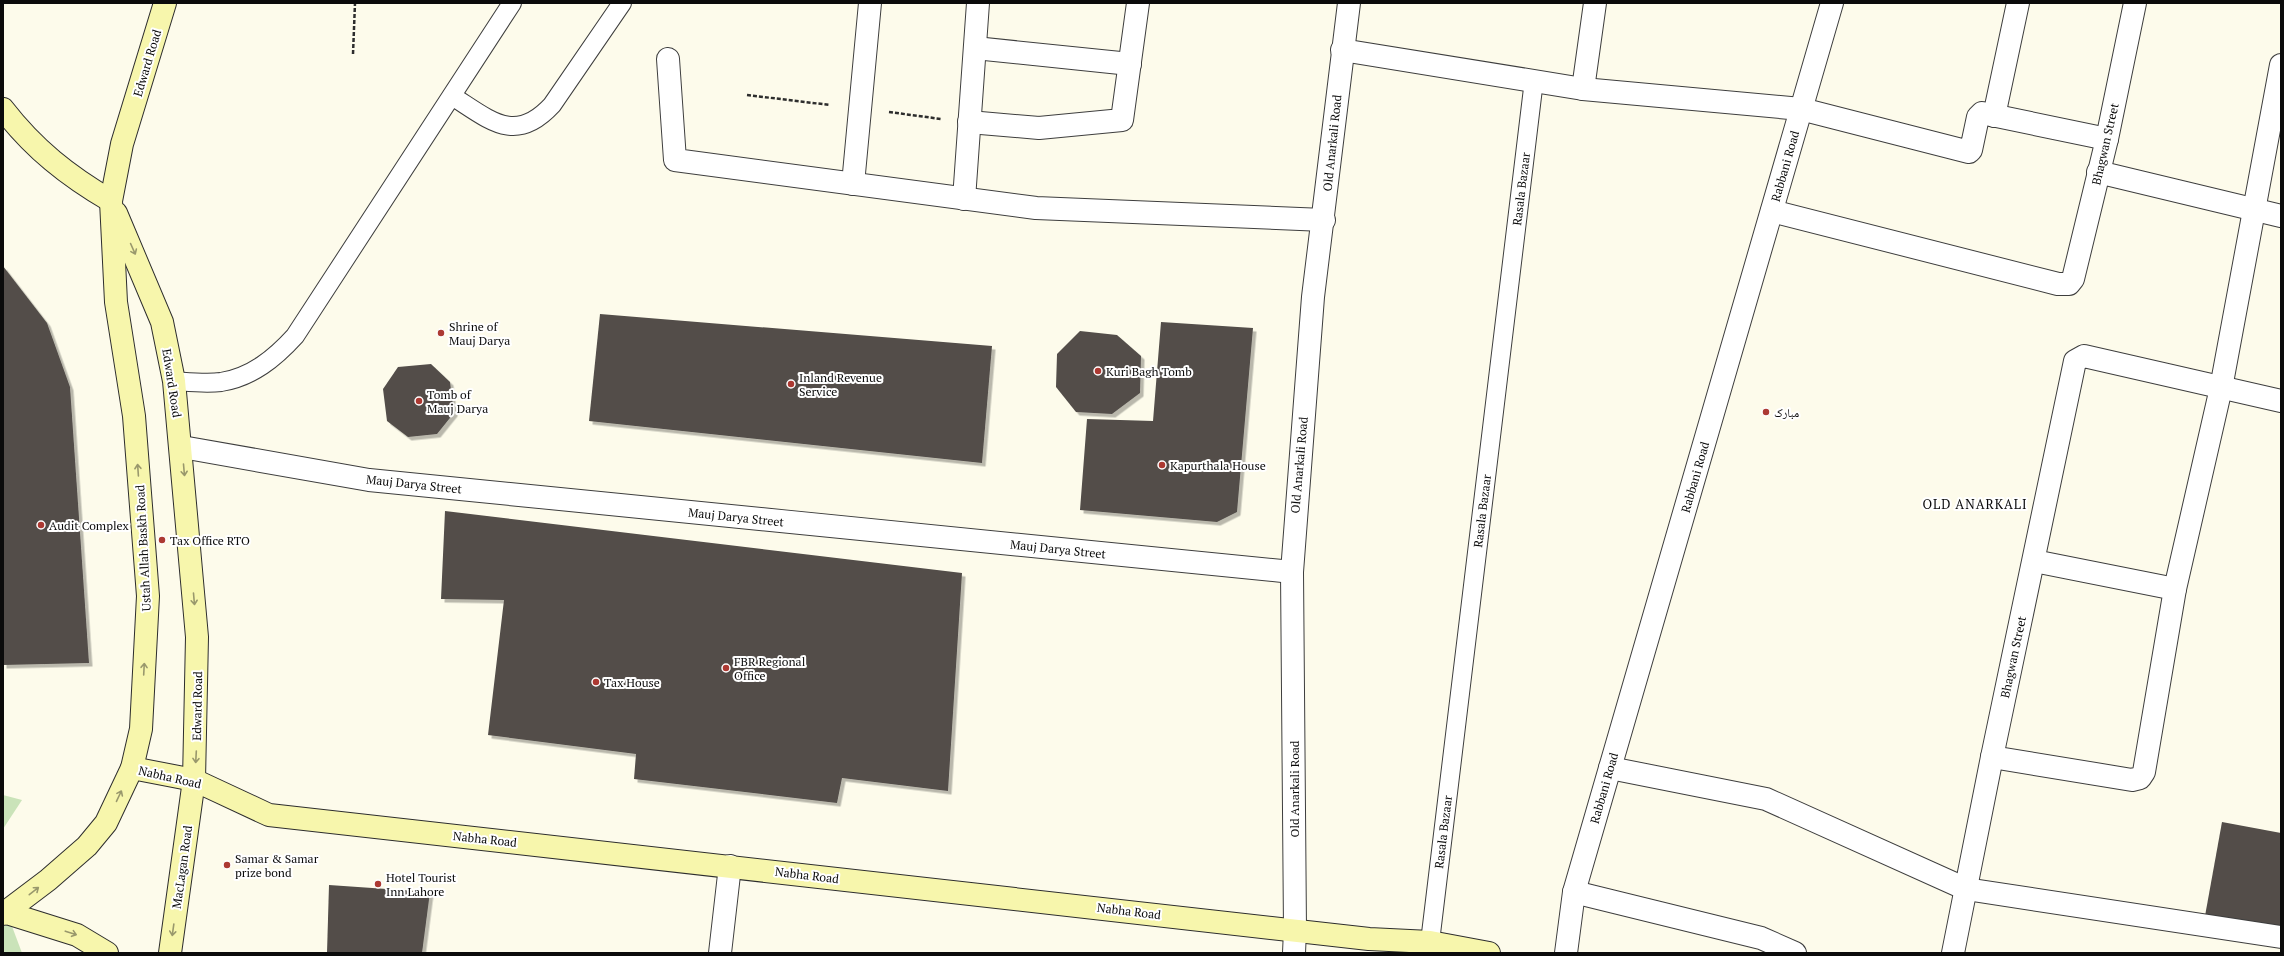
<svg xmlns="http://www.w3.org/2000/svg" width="2284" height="956" viewBox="0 0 2284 956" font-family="'PT Serif','Noto Naskh Arabic',serif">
<defs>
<filter id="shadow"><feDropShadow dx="3.5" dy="3.5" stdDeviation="0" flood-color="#0004"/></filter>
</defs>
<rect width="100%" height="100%" fill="#fdfbeb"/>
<g fill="#cae3b9">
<polygon points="3,795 22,800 3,829"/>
<polygon points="7,913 22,953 3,953 3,914"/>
</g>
<g fill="#524d49" filter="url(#shadow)">
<polygon points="3,266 47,323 70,387 89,663 3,665"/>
<polygon points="600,314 992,346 982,463 589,421"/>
<polygon points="1161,322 1253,328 1237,512 1217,522 1080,510 1087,419 1153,421"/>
<polygon points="1080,331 1117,335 1141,356 1140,393 1112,414 1076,412 1056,387 1057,354"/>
<polygon points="431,364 450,382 454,413 437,434 408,437 387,421 383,389 398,367"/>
<polygon points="445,511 962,573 948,791 842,778 837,803 634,779 636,754 488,735 504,600 441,599"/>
<polygon points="2222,822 2281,833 2281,930 2205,916"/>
<polygon points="329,885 430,892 422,953 327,953"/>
</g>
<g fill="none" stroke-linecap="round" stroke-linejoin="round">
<defs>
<g id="service">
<path d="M452 96C490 120 515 145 552 105L622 3"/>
<path d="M174 381C189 382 206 384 221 382 252 377 275 358 295 336L512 3"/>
<polyline points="1430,942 1534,80"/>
</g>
<g id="minor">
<polyline points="975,48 1130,64"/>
<polyline points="1342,50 1583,89 1801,109 1969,152 1971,150 1978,117 1982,113 2107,139"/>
<polyline points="668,59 675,160 1036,208 1324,220"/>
<polyline points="1583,89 1595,3"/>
<polyline points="1994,116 2018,3"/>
<polyline points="969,122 1039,128 1122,120 1138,3"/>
<polyline points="2098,172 2281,216"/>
<polyline points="853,184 870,3"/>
<polyline points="964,199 978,3"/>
<polyline points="1772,211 2058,284 2069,284 2073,279 2107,139 2135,3"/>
<polyline points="182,447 369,480 1292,572"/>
<polyline points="2034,561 2175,589"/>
<polyline points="1992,757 2132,780 2140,778 2144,772 2175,589 2221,388 2281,65"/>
<polyline points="1610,768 1766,799 1966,889 2281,937"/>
<polyline points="1574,892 1761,938 1795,953"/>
<polyline points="720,953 730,866"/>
<polyline points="1294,953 1295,930"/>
<polyline points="1566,953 1574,892 1832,3"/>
<polyline points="1953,953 1992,757 2075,361 2084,356 2281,401"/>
</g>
<polyline id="tertiary" points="1295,930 1292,572 1313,297 1349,3"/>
<g id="secondary">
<path d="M3 109C34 149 68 176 111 201"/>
<polyline points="116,213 162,322 174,381 197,637 194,780 170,953"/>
<polyline points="132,768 194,780 269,815 1369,939 1430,942 1489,953"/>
<polyline points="7,913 77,935 107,953"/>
<polyline points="3,914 48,880 87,846 106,823 132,768 141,729 148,596 134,416 116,302 111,201 122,144 165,3"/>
</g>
</defs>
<use href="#service" stroke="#3e3e3e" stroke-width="20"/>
<use href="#minor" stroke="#3e3e3e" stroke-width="24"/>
<use href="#tertiary" stroke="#3e3e3e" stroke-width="24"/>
<use href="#secondary" stroke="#2d2d2d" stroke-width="24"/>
<g stroke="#2d2d2d" stroke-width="2.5" stroke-dasharray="4 2" stroke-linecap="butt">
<polyline points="353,54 355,3"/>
<polyline points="747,95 830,105"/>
<polyline points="889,112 941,119"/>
</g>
<use href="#service" stroke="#fff" stroke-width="18"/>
<use href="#minor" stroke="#fff" stroke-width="22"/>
<use href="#tertiary" stroke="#fff" stroke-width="22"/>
<use href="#secondary" stroke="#f7f6ac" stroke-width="22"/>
</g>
<defs><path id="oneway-shaft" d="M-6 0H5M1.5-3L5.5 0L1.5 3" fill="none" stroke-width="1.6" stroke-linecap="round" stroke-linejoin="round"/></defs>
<g stroke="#99986c">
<use href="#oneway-shaft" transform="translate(133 249) rotate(66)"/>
<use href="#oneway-shaft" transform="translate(138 470) rotate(-94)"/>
<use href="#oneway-shaft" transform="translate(184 470) rotate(85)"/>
<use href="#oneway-shaft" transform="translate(194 599) rotate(85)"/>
<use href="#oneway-shaft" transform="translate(144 669) rotate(-87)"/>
<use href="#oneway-shaft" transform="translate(196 757) rotate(93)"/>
<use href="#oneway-shaft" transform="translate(119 796) rotate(-65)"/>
<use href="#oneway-shaft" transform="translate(34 891) rotate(-38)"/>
<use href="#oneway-shaft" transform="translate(173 930) rotate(98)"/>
<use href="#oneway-shaft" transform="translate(71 933) rotate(18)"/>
</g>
<g fill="#ac3932" stroke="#fff" stroke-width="1.5">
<circle cx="441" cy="333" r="4"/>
<circle cx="1098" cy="371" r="4"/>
<circle cx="791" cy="384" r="4"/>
<circle cx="419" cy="401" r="4"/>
<circle cx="1766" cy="412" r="4"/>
<circle cx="1162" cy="465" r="4"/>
<circle cx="41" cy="525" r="4"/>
<circle cx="162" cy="540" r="4"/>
<circle cx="726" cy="668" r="4"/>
<circle cx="596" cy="682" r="4"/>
<circle cx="227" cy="865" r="4"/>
<circle cx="378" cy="884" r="4"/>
</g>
<g text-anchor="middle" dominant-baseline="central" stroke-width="4" stroke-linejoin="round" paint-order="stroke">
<g font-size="12" fill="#0b0b0b" stroke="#fff">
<text transform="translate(147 63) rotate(-73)">Edward Road</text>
<text transform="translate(1332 143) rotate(-84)">Old Anarkali Road</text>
<text transform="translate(2105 144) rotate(-77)">Bhagwan Street</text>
<text transform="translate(1785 166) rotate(-74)">Rabbani Road</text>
<text transform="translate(1521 189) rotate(-83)">Rasala Bazaar</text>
<text transform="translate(172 383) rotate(81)">Edward Road</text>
<text transform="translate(1299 465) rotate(-85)">Old Anarkali Road</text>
<text transform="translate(1695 477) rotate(-74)">Rabbani Road</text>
<text transform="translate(414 484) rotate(6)">Mauj Darya Street</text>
<text transform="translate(1482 511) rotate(-83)">Rasala Bazaar</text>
<text transform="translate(736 517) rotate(6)">Mauj Darya Street</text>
<text transform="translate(143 548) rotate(-93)">Ustah Allah Baskh Road</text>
<text transform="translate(1058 549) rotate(6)">Mauj Darya Street</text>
<text transform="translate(2013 657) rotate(-78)">Bhagwan Street</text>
<text transform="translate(197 706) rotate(-89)">Edward Road</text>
<text transform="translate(170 777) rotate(13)">Nabha Road</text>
<text transform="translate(1604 788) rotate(-74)">Rabbani Road</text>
<text transform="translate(1294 789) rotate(-90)">Old Anarkali Road</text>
<text transform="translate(1443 832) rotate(-83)">Rasala Bazaar</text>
<text transform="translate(485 839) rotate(6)">Nabha Road</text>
<text transform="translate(182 867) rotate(-82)">MacLagan Road</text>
<text transform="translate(807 875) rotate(7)">Nabha Road</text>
<text transform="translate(1129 911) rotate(7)">Nabha Road</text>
</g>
<g font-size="12" fill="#0b0b0b" stroke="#fff" text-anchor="start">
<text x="449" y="326">Shrine of<tspan x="449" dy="14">Mauj Darya</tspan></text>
<text x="1106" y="371">Kuri Bagh Tomb</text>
<text x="799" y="377">Inland Revenue<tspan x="799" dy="14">Service</tspan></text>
<text x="427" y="394">Tomb of<tspan x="427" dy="14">Mauj Darya</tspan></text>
<text x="1774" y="412">مبارک</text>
<text x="1170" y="465">Kapurthala House</text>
<text x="49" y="525">Audit Complex</text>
<text x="170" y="540">Tax Office RTO</text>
<text x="734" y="661">FBR Regional<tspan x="734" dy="14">Office</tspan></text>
<text x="604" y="682">Tax House</text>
<text x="235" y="858">Samar &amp; Samar<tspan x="235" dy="14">prize bond</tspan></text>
<text x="386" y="877">Hotel Tourist<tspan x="386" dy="14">Inn Lahore</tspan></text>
</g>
<g font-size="13" letter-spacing="1" fill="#0b0b0b" stroke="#fff">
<text x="1975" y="504">OLD ANARKALI</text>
</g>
</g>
<rect width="2284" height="956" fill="none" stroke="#0b0b0b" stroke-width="8"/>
</svg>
